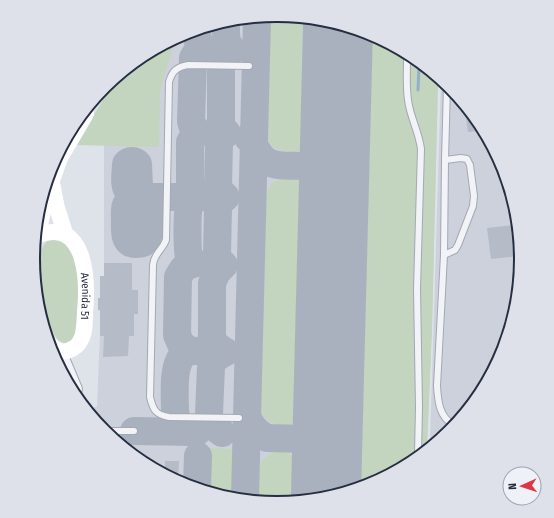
<svg xmlns="http://www.w3.org/2000/svg" width="554" height="518" viewBox="0 0 554 518" font-family="'Fira Sans Condensed',sans-serif">
<rect width="100%" height="100%" fill="#dee2e9"/>
<g fill="#ccd1dc">
<polygon points="277,15 371,34 438,79 432,327 427,447 370,485 277,503 183,484 104,431 90,410 97,406 100,336 100,311 98,310 98,298 100,298 100,276 104,276 104,146 106,130 144,60 184,33"/>
<polygon points="441,81 450,87 503,166 521,259 502,353 449,432 430,444"/>
</g>
<g fill="#c3d4bf">
<polygon points="277,15 316,23 313,131 308,144 303,149 293,152 282,151 273,147 267,139 267,128 264,127 266,17"/>
<path d="M361 32 371 34 404 56C404 71 403 86 405 100 408 117 416 132 418 149L417 406 415 455 370 485 348 489Z"/>
<polygon points="175,39 160,91 159,147 77,145 114,80"/>
<path d="M410 60 438 79 432 327 427 446H428L420 451V289L423 149C421 132 413 117 410 101 408 87 409 73 410 60Z"/>
<path d="M289 178 300 180 306 187 311 200 305 407 300 419 291 425H279L270 422 262 415 260 403 265 196C270 183 275 179 289 178Z"/>
<path d="M51 239 63 242 67 247 74 257 79 285 75 336C73 339 71 343 66 343 56 343 52 330 50 323 48 317 45 311 43 305 39 292 36 253 46 242 47 241 49 240 51 239Z"/>
<polygon points="206,448 235,449 234,494 205,489"/>
<path d="M274 452C277 452 281 451 284 452 305 455 302 482 302 498L277 503 256 499 257 468 261 461Z"/>
</g>
<g fill="none" stroke-linecap="round" stroke-linejoin="round">
<polyline stroke="#96adcd" stroke-width="3" points="418,90 419,66"/>
<g stroke="#aab1be" stroke-width="28">
<path d="M248 138C256 145 258 157 268 162 286 171 310 159 325 174 329 177 331 183 334 187"/>
<path d="M314 167C325 162 329 158 335 147"/>
<path d="M135 197C133 195 130 193 128 191 123 184 126 172 126 164 129 160 135 160 138 164L139 186C141 193 145 195 151 197"/>
<path d="M157 198C142 210 156 235 143 243 141 244 139 244 137 244 123 245 125 230 125 221 125 216 124 210 126 205 128 201 132 199 135 197H211"/>
<path d="M192 351 186 348 181 344 177 335 178 277 183 269 187 266 196 263C193 262 191 261 189 257 187 251 187 213 189 207 191 202 193 200 197 197L190 190V142L195 135 199 133 192 125 191 121 193 58C196 52 199 51 205 49L198 42 197 31"/>
<path d="M247 416C251 427 257 432 267 438L308 439 318 446 327 459"/>
<polyline points="134,431 197,432"/>
<path d="M189 432C178 427 177 422 175 411 175 395 171 358 188 352 194 350 201 351 207 351"/>
<path d="M222 433C215 428 209 423 209 414L211 367C213 359 218 356 226 352 219 348 213 344 212 336V283L217 272 224 265 218 259 217 254 218 208 221 201 226 197 220 191 218 186 219 143 222 137 227 133 221 127V66C221 55 224 54 233 50 225 43 226 35 226 25"/>
<path d="M308 439C319 433 322 429 328 418"/>
<polyline points="197,487 198,456"/>
<polyline points="245,497 257,19"/>
</g>
<polyline stroke="#aab1be" stroke-width="70" points="326,493 338,27"/>
</g>
<g fill="#b5bbc7">
<polygon points="465,110 478,129 479,131 468,132"/>
<polygon points="514,225 520,256 491,259 487,228"/>
<polygon points="104,263 132,263 132,290 138,290 138,314 134,314 134,336 129,336 128,356 103,357 104,336 100,336 100,310 98,310 98,298 100,298 100,276 104,276"/>
<polygon points="165,461 179,461 178,481 165,472"/>
</g>
<g fill="none" stroke-linecap="round" stroke-linejoin="round">
<defs>
<g id="service">
<path d="M407 58C407 72 406 86 408 100 410 117 419 132 421 149L417 289 419 407 418 453"/>
<path d="M447 85 445 160 444 255 437 386C438 401 439 417 454 425"/>
<polyline points="447,95 455,95"/>
<polyline points="444,255 455,250 458,245 473,206 474,196 470,165 467,159 461,158 445,160"/>
<path d="M239 418 169 417C156 415 153 410 150 397L153 265C154 253 162 251 166 240L169 82C172 71 177 67 188 65L249 66"/>
<polyline points="104,431 134,431"/>
</g>
<polyline id="minor" points="60,351 76,389"/>
</defs>
<use href="#service" stroke="#a3a8b4" stroke-width="8"/>
<use href="#minor" stroke="#a3a8b4" stroke-width="14"/>
<use href="#service" stroke="#f2f3f7" stroke-width="6"/>
<use href="#minor" stroke="#f2f3f7" stroke-width="12"/>
<g stroke="#fff" stroke-width="16">
<polyline points="52,183 57,208 65,233"/>
<path id="s1" d="M38 235C87 217 88 282 85 313 85 323 85 335 79 343 76 348 66 353 60 351 57 350 52 347 50 344"/>
<polyline points="38,235 46,197 60,158 86,114"/>
</g>
</g>
<g text-anchor="middle" dominant-baseline="central" stroke-width="3" stroke-linejoin="round" paint-order="stroke">
<g font-size="11" fill="#262e42" stroke="#eef1f7">
<text stroke="none"><textPath href="#s1" startOffset="96">Avenida 51</textPath></text>
</g>
</g>
<path d="M0 0H554V518H0ZM40 259a237 237 0 1 1 474 0a237 237 0 1 1-474 0Z" fill="#dee1e9" fill-rule="evenodd"/>
<path fill="none" stroke="#262e42" stroke-width="2" d="M40 259a237 237 0 1 1 474 0a237 237 0 1 1-474 0Z"/>
<g transform="translate(522 486) rotate(267)"><circle r="19" fill="#eef1f7" stroke="#9ea3af"/>
<path d="M0-3L7 15L0 10L-7 15Z" fill="#db3745"/>
<text y="-6" font-size="11" font-weight="bold" text-anchor="middle" fill="#262e42">N</text>
</g>
</svg>
